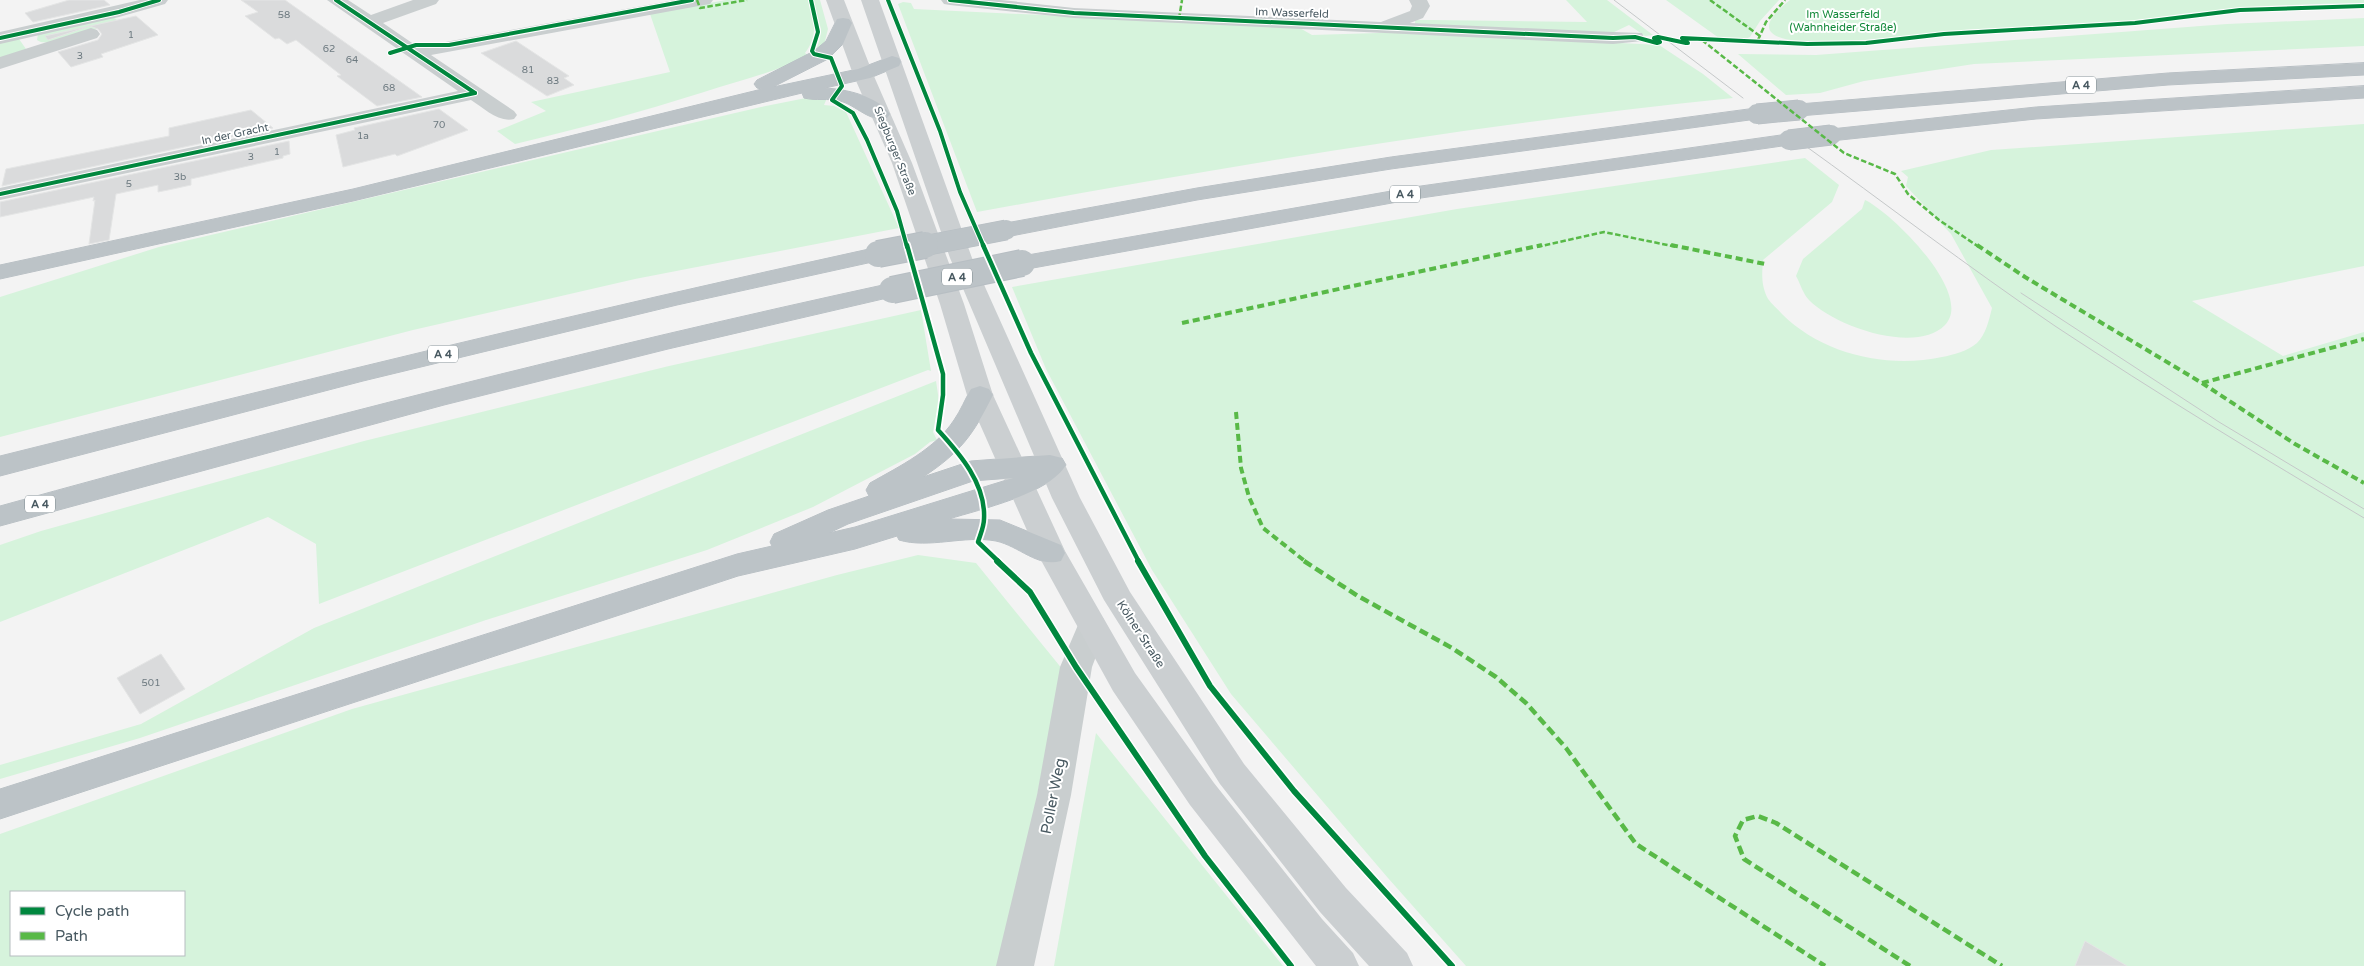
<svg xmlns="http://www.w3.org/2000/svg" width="2364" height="966" viewBox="0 0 2364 966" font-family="'Varela Round',sans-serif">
<rect width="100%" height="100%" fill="#f3f3f3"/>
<g fill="#d6f3dc" fill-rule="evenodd">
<path d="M726 0H808C814 21 819 34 805 53L809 56C775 72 739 81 704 92 641 112 578 129 515 144L497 131 546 111 531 102 670 72 650 14Z"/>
<polygon points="813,0 820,0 828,29 824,45 816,50 820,39 821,29"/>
<polygon points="1566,0 1607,0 1653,35 1645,36 1629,25 1610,34 1415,25 1415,20 1433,20 1587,22"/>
<polygon points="1666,0 1779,0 1760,21 1750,37 1743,40 1719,38"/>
<path d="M1790 0H2364V3C2312 4 2260 5 2209 11 2182 13 2156 18 2130 21 2058 27 1985 26 1914 35 1889 38 1788 50 1772 33 1761 23 1783 6 1790 0Z"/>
<path d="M903 2 911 3 914 9 1298 27 1312 35 1378 33 1392 31 1659 45 1703 74 1733 98C1479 124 1228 166 977 212L898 4Z"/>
<path d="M113 17 117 20C103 27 48 50 37 40L38 34Z"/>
<polygon points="2364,18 2364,46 1974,64 1864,81 1820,93 1786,95 1738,54 1816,55 2227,24"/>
<polygon points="19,39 26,49 24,51 0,60 0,40"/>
<polygon points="806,98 827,98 824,105 834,106 846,112 899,228 635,279 413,330 0,437 0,297 159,247 761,107"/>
<path d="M2364 124V266L2192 301 2283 356 2364 332V966H1466L1388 878 1231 694 1152 570 1046 369 1012 287 1457 209 1805 158 1839 185 1832 202 1763 260C1762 274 1761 284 1767 297 1770 303 1778 309 1782 314 1822 354 1887 369 1942 357 1953 355 1968 351 1977 343 1986 334 1989 320 1992 308L1951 234 1906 186 1908 177 1901 171 1991 150Z"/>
<path d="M1865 200C1891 212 1975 294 1945 325 1916 355 1834 326 1809 300 1803 294 1800 283 1796 276L1803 259 1862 209Z"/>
<polygon points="921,310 931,371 928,370 319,604 316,544 268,517 0,622 0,545 41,531 364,441 669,366"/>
<polygon points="936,381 939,401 933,432 937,440 930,442 915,454 813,507 707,550 486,620 140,738 0,779 0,765 141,724 314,628"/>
<path d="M918 555 976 563 1063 670 1002 966H0V834L352 709 837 575ZM11 892H184V955H11Z"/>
<polygon points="1096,733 1283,966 1054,966"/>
</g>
<g fill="#dadbdc" stroke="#e4e5e5">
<polygon points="69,0 104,0 110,5 33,22 25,13"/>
<polygon points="241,0 285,0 422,97 377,106 337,76 341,75 296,40 287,44 279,38 275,39 245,16 258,12"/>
<polygon points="136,16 158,35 101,54 103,57 71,67 58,52 98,40 102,34 98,29 90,26 48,40 45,36"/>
<polygon points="516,41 569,76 564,78 574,85 547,96 481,53"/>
<polygon points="439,109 468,130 397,156 395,154 343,167 336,135 355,130 354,128"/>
<polygon points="251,110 273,128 2,186 6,169 169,136 169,128"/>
<polygon points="289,141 290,154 283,156 283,158 191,179 191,185 168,190 158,192 158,185 116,194 109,240 89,244 95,200 93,201 94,197 0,217 0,202"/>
<polygon points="161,654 185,689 140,714 117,678"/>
<polygon points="2085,941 2127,966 2075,966"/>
</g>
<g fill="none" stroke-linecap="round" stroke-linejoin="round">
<defs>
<g id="motorway">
<path d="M843 18 849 19 852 23 843 44 828 59 773 87 858 69 892 56 899 58 901 62 899 66 870 78 825 88C845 89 878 96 890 114L887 118C870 123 856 105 840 101 828 98 816 101 804 98L802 93 353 201 0 279V265L353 189 762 89 757 88 754 84 757 80 814 51 826 41 837 19Z"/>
<polygon points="2364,63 2364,75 2168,85 1799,116 1792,114 1789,110 1792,106 1799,104 2168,73"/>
<polygon points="2364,86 2364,98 2036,119 1831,141 1824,139 1821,135 1824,131 1831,129 2036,107"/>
<polygon points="1757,108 1764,110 1767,114 1764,118 1391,169 1197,200 1006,237 998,235 995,230 998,225 1006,223 1197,188 1391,157"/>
<polygon points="1789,134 1796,136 1799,140 1796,144 1414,199 1022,270 1014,268 1010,263 1014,258 1022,256 1414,187"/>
<path d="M878 247 886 249 889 254 886 259 677 305 363 381 0 476V456C292 383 584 311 878 247Z"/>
<path d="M892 283 900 285 904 290 900 295 668 349 444 405 0 526V506C296 424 592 348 892 283Z"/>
<path d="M980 386 989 389 993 395C973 435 961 452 923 477L971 461 1050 455 1062 458 1066 465C1049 494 981 509 949 519L1000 520 1061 545 1065 553 1061 561C1038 568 1019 546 996 541 964 535 929 549 899 540L897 536 855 549 738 576 0 819V789L737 554 772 546 770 542 774 534 828 510 869 496 866 490 870 483C900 466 935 449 954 420 961 410 965 399 971 389ZM1013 478 855 527 829 533 848 524 973 481Z"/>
</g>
</defs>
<use href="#motorway" stroke="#b7bec3" stroke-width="1"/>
<g fill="#c9cecf" fill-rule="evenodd">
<polygon points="140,0 168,0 165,4 119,17 0,44 0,32"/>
<path d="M327 0H348L371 15 413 0H439L436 4 383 23 418 47 675 0H713L710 4 704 5 431 55 514 111 517 115 514 119C498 123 484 108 471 100L0 200V188L458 91Z"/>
<polygon points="941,0 1001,0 1074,8 1381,22 1410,11 1412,6 1409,0 1427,0 1430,6 1423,18 1410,23 1613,32 1642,33 1644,37 1642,41 1613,44 1074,18 950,5 944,4"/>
<polygon points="91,28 97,30 100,34 97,38 0,69 0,57"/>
<polygon points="1092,615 1103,618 1107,627 1092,667 1071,795 1034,966 996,966 1037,795 1060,667 1081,618"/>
</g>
<g fill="#cbcfd1" fill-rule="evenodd">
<polygon points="826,0 844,0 873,74 912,163 964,304 993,395 1065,551 1135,673 1214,783 1322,919 1353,953 1359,966 1316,966 1190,805 1113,691 1037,553 967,395 940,304 892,163 853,74"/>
<polygon points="861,0 879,0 972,258 1080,498 1130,592 1244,764 1346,888 1407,953 1413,966 1369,966 1320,912 1220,784 1104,600 1052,498 950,258"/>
</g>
<use href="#motorway" fill="#bcc3c7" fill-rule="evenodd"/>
<g stroke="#c5c8c9" stroke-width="1">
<polyline points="1614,0 1743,98"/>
<path d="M1800 142C1885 203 1968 267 2055 326 2156 393 2260 456 2364 518"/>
<polyline points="2021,293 2219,422 2364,509"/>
</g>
<defs>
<g id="motorway-bridge-far1">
<polyline points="1757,114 1799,110"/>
<polyline points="1789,140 1831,135"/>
<polyline points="918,247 1006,230"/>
</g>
<g id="motorway-bridge">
<polyline points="878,254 925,245"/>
<polyline points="892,290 1022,263"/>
</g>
</defs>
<use href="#motorway-bridge-far1" stroke="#b7bec3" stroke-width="21" stroke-linecap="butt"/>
<use href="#motorway-bridge" stroke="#b7bec3" stroke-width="28" stroke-linecap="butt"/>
<use href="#motorway-bridge-far1" stroke="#bcc3c7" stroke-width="20"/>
<use href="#motorway-bridge" stroke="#bcc3c7" stroke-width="26"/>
<g stroke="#58b947" stroke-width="2.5" stroke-dasharray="5.5 2.5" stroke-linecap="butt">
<polyline points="697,0 700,8 747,0"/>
<polyline points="1710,0 1760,36"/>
<polyline points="1179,19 1182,0"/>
<polyline points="1702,40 1844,153 1895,174 1908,194 1939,220 1979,247"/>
<polyline points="1758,40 1766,22 1785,0"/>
<polyline points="1537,247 1604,232 1677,247"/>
</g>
<g stroke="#58b947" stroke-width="4" stroke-dasharray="7 4" stroke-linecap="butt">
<polyline points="1671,245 1765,264"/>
<polyline points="1977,245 2025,277 2202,383 2295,444 2364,483"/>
<polyline points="1182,323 1542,245"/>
<polyline points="2202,383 2364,339"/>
<polyline points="1236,412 1241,468 1249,497 1263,528 1306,562"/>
</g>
<g stroke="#58b947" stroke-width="4.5" stroke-dasharray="9 4.5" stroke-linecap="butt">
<polyline points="1304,561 1358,596 1452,648 1496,677 1526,703 1566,748 1636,844 1825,966"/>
<polyline points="1910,966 1744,859 1735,836 1743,820 1758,816 1776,823 2002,966"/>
</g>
<defs>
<g id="cycleway-far2">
<polyline points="336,0 475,93"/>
<polyline points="811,0 818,32 812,51 814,54 831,58 842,86 832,100 853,113 867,140 897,211 907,247"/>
<polyline points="888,0 940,131 960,192 984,247"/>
<polyline points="950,0 1074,13 1613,38 1635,37 1657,43 1660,42 1654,38 1658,37 1686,43 1688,43 1682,38 1807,44 1866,43 1944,34 2135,23 2240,10 2364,6"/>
<polyline points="0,38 119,12 159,0"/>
<polyline points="390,53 416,45 449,45 692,0"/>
<polyline points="0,194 475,93"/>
</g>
<g id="cycleway-far1">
<path d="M907 245 943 374V395L938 430C960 454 986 484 984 519 984 527 980 535 978 542L999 562"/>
<polyline points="983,245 1031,353 1139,562"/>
</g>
<g id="cycleway">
<polyline points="997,561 1030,592 1076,667 1205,856 1291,966"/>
<polyline points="1138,561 1210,686 1294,791 1452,966"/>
</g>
</defs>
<use href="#cycleway-far2" stroke="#fff" stroke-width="6"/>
<use href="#cycleway-far1" stroke="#fff" stroke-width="8"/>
<use href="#cycleway" stroke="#fff" stroke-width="9"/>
<use href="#cycleway-far2" stroke="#00873e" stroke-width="4"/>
<use href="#cycleway-far1" stroke="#00873e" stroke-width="4.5"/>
<use href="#cycleway" stroke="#00873e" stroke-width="6"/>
</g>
<g text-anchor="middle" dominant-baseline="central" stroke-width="4" stroke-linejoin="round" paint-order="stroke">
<g font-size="10" fill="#6d7a80">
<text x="284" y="15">58</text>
<text x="131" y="35">1</text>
<text x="329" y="49">62</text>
<text x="80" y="56">3</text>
<text x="352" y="60">64</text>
<text x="528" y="70">81</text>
<text x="553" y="81">83</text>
<text x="389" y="88">68</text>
<text x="439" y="125">70</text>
<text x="363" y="136">1a</text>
<text x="277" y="152">1</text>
<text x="251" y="157">3</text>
<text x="180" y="177">3b</text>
<text x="129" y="184">5</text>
<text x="151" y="683">501</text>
</g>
<g font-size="11" fill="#485961" stroke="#fff">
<text transform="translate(1292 13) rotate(2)">Im Wasserfeld</text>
<text transform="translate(235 134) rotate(-12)">In der Gracht</text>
<text transform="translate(895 151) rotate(68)">Siegburger Straße</text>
</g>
<g font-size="11" fill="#118939" stroke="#fff">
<text x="1843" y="14">Im Wasserfeld<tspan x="1843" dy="13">(Wahnheider Straße)</tspan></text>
</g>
<g fill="#fff" stroke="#7f8b90" stroke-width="1">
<rect x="2066" y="76.5" width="30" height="17" rx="4"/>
<rect x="1390" y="185.5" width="30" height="17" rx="4"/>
<rect x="942" y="268.5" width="30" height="17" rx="4"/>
<rect x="428" y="345.5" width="30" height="17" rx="4"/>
<rect x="25" y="495.5" width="30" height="17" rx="4"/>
</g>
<g font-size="11" font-weight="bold" fill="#485961">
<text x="2081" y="85">A 4</text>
<text x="1405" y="194">A 4</text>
<text x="957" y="277">A 4</text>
<text x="443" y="354">A 4</text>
<text x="40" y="504">A 4</text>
</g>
<g font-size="12" fill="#485961" stroke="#fff">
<text transform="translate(1141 634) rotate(57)">Kölner Straße</text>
</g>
<g font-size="15" fill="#485961" stroke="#fff">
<text transform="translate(1053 796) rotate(-79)">Poller Weg</text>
</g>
</g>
<rect x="10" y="891" width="175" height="65" fill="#ffffff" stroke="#b6bdc0"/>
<rect x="20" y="907" width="25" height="8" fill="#00873e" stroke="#b6bdc0"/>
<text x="55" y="916" font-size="15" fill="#485961">Cycle path</text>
<rect x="20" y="932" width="25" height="8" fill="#58b947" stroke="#b6bdc0"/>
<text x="55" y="941" font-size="15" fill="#485961">Path</text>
</svg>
